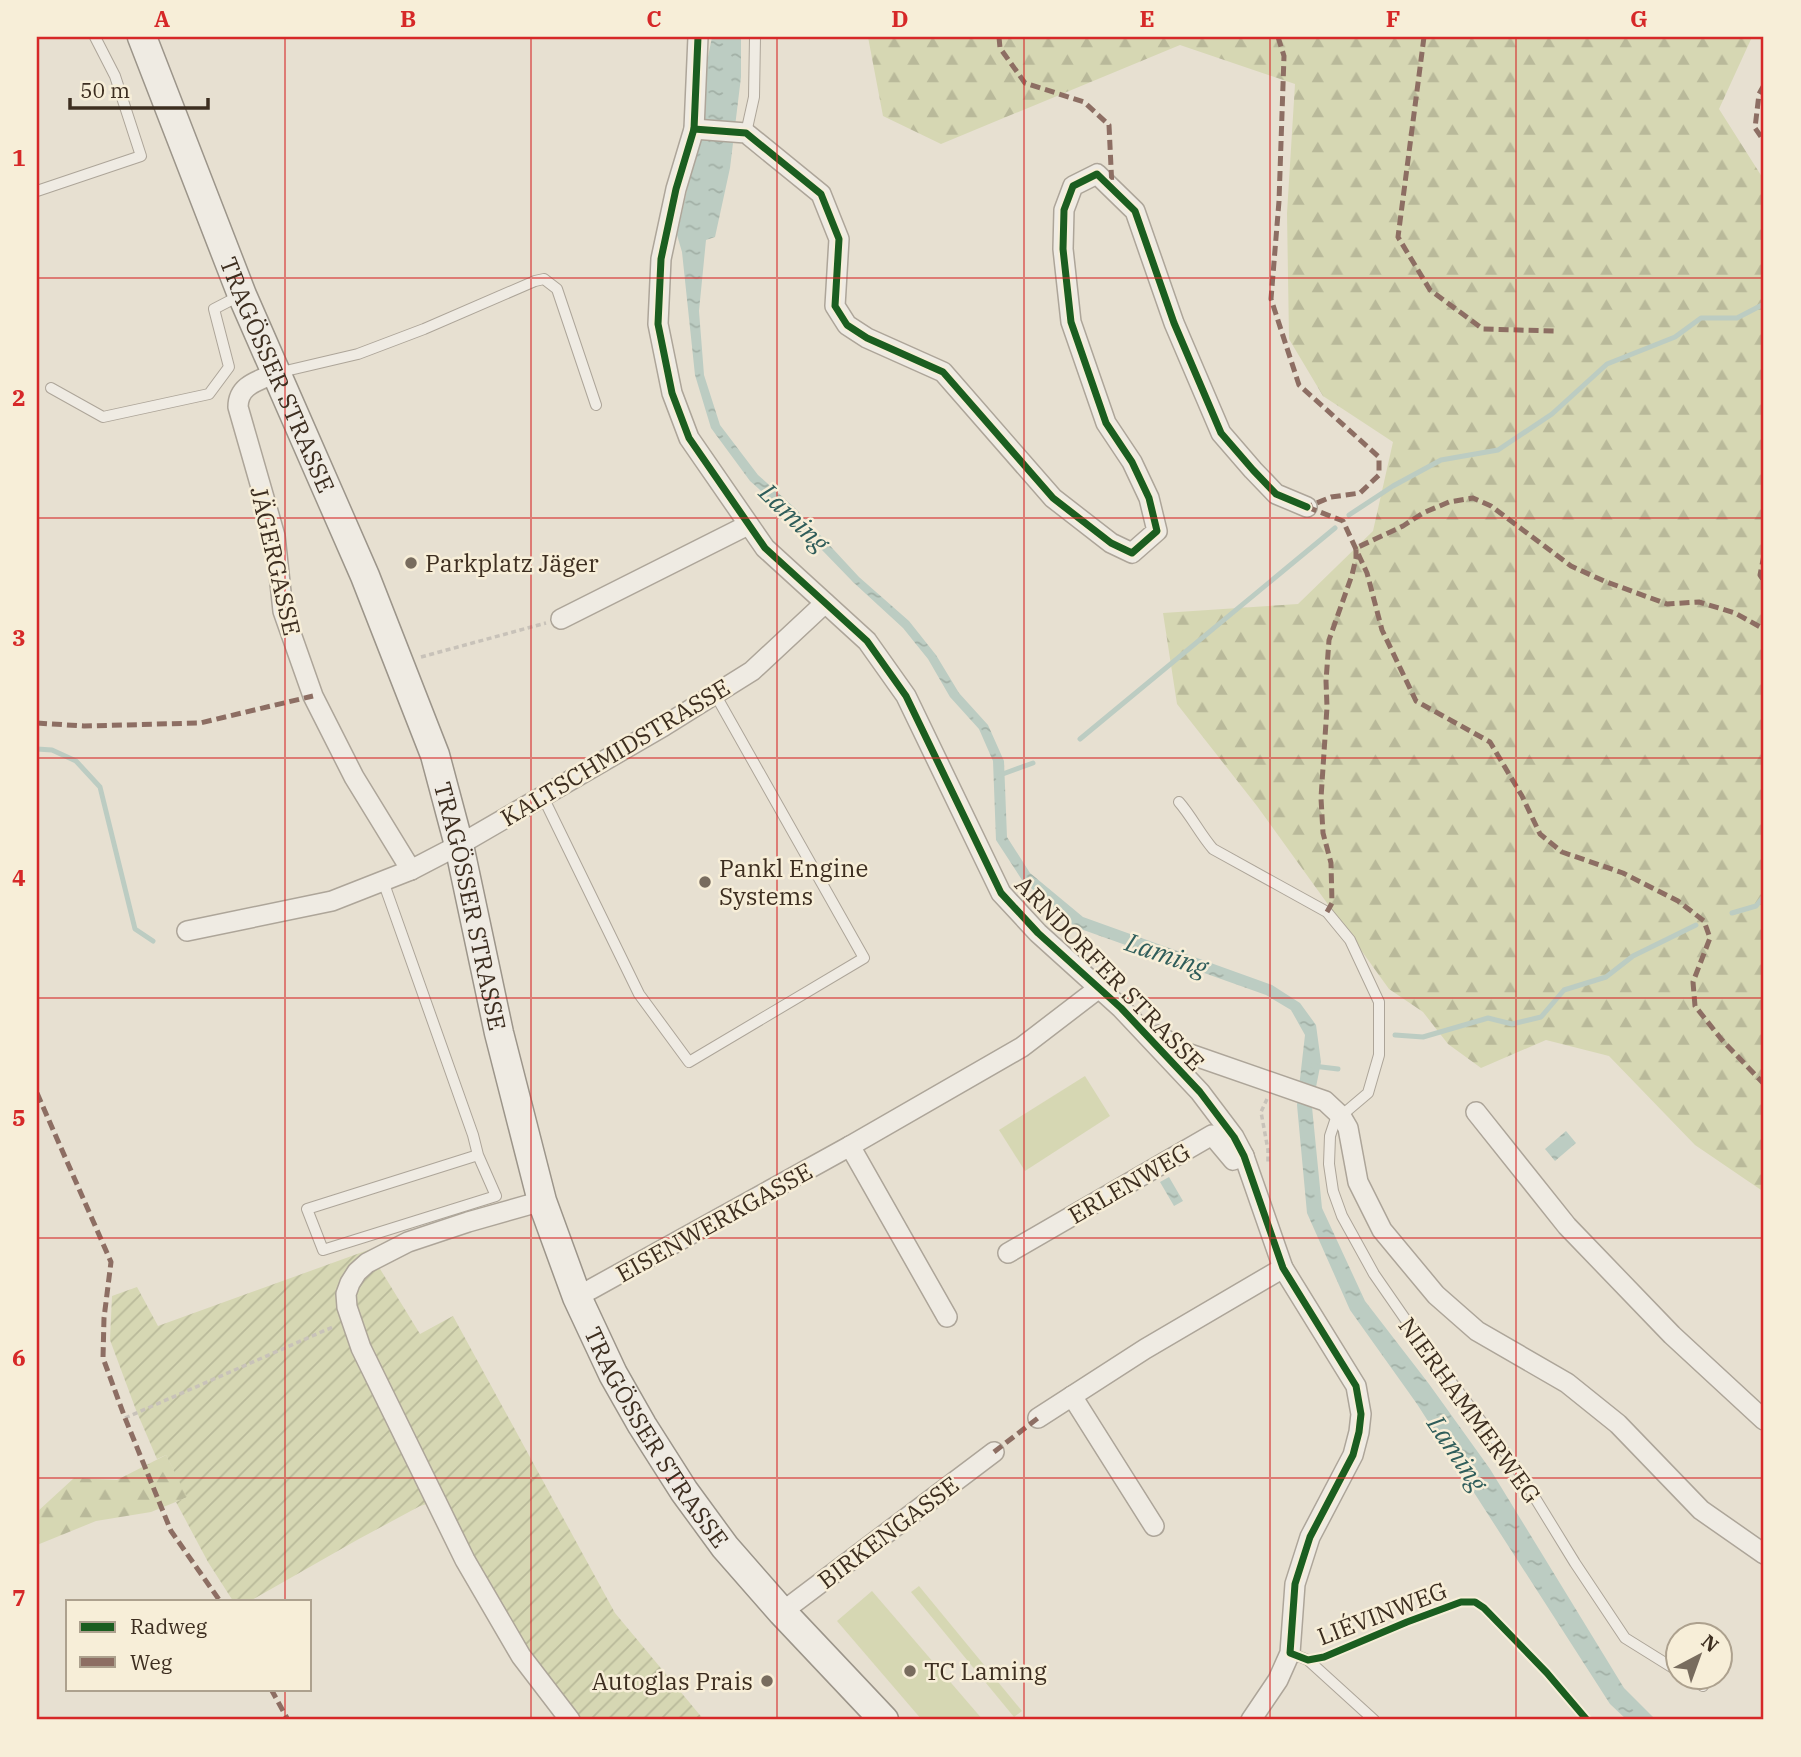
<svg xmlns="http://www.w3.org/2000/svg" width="1801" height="1757" viewBox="0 0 1801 1757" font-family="'IBM Plex Serif',serif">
<defs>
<pattern id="forest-firs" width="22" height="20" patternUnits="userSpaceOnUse" patternTransform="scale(1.75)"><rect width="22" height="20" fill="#d6d7b3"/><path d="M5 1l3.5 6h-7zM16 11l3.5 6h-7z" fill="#b9b99a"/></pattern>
<pattern id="garden-furrows" width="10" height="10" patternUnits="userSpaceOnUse" patternTransform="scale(1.75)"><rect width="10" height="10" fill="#d6d7b3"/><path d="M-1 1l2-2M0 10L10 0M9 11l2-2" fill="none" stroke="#b9b99a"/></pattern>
<pattern id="water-ripples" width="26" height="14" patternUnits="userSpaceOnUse" patternTransform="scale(1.75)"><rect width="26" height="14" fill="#bcccc2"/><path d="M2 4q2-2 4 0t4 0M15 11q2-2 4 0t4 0" fill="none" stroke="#a2b0a6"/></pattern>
</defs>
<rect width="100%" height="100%" fill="#e7e0d1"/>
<g fill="#d6d7b3">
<polygon points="1085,1076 1110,1116 1025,1171 999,1130"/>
<polygon points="919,1586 1022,1711 1014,1717 911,1592"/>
<polygon points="872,1591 983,1720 922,1720 837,1621"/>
</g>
<g fill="url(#forest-firs)">
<polygon points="868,37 1752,37 1719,109 1764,180 1764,1192 1695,1145 1609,1056 1546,1040 1481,1068 1448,1044 1423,1012 1389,989 1257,806 1177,704 1163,613 1298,604 1373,531 1393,442 1323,396 1289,339 1287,213 1295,84 1180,45 941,144 883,116"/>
<polygon points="166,1455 188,1497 151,1512 96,1521 37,1545 37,1512 74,1478 117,1480"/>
</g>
<polygon fill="url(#garden-furrows)" points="371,1249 377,1264 420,1334 453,1316 615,1613 704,1720 563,1720 430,1503 420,1506 357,1540 250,1601 233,1601 208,1562 176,1502 187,1497 166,1455 157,1459 136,1410 110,1340 112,1296 137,1287 158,1326"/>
<g fill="url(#water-ripples)">
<polygon points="712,37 741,37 741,77 730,168 715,237 706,240 699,311 704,375 720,425 758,475 796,509 859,577 909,621 936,655 959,693 988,725 1004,761 1007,837 1030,873 1083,917 1272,985 1300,1003 1316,1025 1321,1062 1312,1107 1322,1208 1365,1301 1429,1384 1490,1469 1624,1688 1656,1720 1627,1720 1610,1704 1417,1404 1350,1310 1307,1213 1297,1105 1305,1035 1291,1010 1266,995 1075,927 1022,880 996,840 993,761 979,729 950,697 928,659 903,628 853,582 789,516 750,481 711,428 695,375 682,252 677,235 703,117 708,57"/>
<polygon points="1566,1131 1576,1143 1555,1161 1545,1149"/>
<polygon points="1169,1177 1183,1201 1174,1206 1160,1182"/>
</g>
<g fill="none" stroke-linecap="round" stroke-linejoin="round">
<g stroke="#bcccc2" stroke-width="5">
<polyline points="1349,515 1393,486 1441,460 1498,450 1552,414 1607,364 1675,337 1701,318 1737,318 1764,304"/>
<polyline points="1080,739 1335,528"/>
<polyline points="37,749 52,750 76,761 100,787 135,929 153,941"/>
<polyline points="1000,775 1033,763"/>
<polyline points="1732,913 1756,906 1764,896"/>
<polyline points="1395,1035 1423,1037 1488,1018 1512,1024 1541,1017 1564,990 1606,977 1633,956 1696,925"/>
<polyline points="1313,1066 1338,1069"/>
</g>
<defs>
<g id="lane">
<polyline points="746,133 754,97 755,37"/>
<polyline points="37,191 141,156 115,76 95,37"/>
<polyline points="277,373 358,354 424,329 535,281 544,279 557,289 596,405"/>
<polyline points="51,388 103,417 209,394 229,367 214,309 241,295"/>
<polyline points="542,795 639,994 689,1062 864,958 715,694"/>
<path d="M1179 802C1192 817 1200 834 1213 849L1327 912 1350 940 1379 1002V1055L1368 1093 1335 1121 1330 1136 1329 1164 1333 1191 1342 1216 1374 1274 1426 1349 1516 1467 1575 1563 1625 1638 1678 1671"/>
<polyline points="383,881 473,1135 478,1155 307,1209 323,1250 496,1196 478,1155"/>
<polyline points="1290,1653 1308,1660 1374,1720"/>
<polyline points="1688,1676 1703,1686"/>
</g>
<g id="street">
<polyline points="698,37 694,129 676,189 661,259 658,324 672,393 689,438 765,548 867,641 906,696 1001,893 1038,933 1121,1008 1200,1092 1234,1137 1244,1156 1283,1268 1356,1386 1361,1414 1359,1432 1353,1455 1310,1537 1295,1584 1290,1653 1278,1680 1251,1720"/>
<polyline points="694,129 746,133 821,194 839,239 835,306 847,325 867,338 943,372 1053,498 1111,543 1132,553 1157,531 1149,498 1132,462 1106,423 1071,322 1063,249 1064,210 1073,186 1097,174 1135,211 1174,323 1221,433 1253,470 1276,494 1307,507"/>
<path d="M276 373C258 381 238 385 238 407L275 536 283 611 313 696 354 777 411 870"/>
<polyline points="561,619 748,525"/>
<polyline points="187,931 332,901 411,870 459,845 664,726 752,671 825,603"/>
<polyline points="1159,1035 1181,1051 1325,1101 1341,1116 1348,1128 1358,1182 1382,1230 1436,1295 1477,1331 1567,1383 1618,1424 1701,1510 1764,1554"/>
<polyline points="1476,1112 1567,1226 1672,1335 1764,1420"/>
<polyline points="850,1146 1022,1047 1099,988"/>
<polyline points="542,1201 468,1222 408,1242 367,1263 357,1272 350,1283 346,1294 347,1307 361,1348 465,1560 521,1656 570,1720"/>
<polyline points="1008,1253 1212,1135 1233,1160 1244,1156"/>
<polyline points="577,1297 850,1146 947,1317"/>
<polyline points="1072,1396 1154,1526"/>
<polyline points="1038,1418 1145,1349 1283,1268"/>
<polyline points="782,1612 994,1452"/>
</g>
<g id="secondary">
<path id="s1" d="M142 37 242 295 365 576 435 755 459 845 499 1033 542 1201 577 1297 613 1374 642 1425 684 1491 725 1547 782 1612 884 1720"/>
</g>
</defs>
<use href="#lane" stroke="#ada599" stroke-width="12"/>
<use href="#street" stroke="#ada599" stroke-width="22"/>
<use href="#secondary" stroke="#9c958a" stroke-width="31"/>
<g stroke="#c8c2b9" stroke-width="3.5" stroke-dasharray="5 3.5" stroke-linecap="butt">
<polyline points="421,657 546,623"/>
<polyline points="1267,1099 1261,1112 1268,1150 1268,1164"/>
<polyline points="125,1418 335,1326"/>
</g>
<use href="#lane" stroke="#efebe3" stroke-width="10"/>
<use href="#street" stroke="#efebe3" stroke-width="19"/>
<use href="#secondary" stroke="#efebe3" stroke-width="28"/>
<g stroke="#8d6e63" stroke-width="5" stroke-dasharray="10 5" stroke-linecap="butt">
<polyline points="999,37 1000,48 1025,83 1084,102 1109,125 1112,188"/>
<polyline points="1278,37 1284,56 1279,201 1271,299 1299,385 1379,457 1379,475 1360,493 1331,497 1307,507"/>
<polyline points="1424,37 1398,237 1430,290 1483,329 1554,331"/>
<polyline points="1764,85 1759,94 1755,128 1764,141"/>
<polyline points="1307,507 1343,521 1367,573 1382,630 1416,701 1490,742 1522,796 1540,834 1562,852 1623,873 1678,901 1704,921 1710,938 1693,982 1695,1006 1722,1040 1764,1084"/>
<polyline points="1764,555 1760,575 1764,581"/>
<polyline points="37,723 84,726 200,723 313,696"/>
<polyline points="1327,912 1332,903 1331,863 1323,833 1321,798 1327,707 1326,681 1329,640 1352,575 1356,558 1356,548 1403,526 1423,513 1449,502 1473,498 1491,506 1571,566 1604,581 1667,604 1699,602 1735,613 1764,629"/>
<polyline points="37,1093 111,1262 104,1318 103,1358 125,1418 171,1531 220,1601"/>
<polyline points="994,1452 1038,1418"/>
<polyline points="271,1689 288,1720"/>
</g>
<defs>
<g id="cycleway">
<polyline points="698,37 694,129 676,189 661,259 658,324 672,393 689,438 765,548 867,641 906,696 1001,893 1038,933 1121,1008 1200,1092 1234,1137 1244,1156 1283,1268 1356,1386 1361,1414 1359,1432 1353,1455 1310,1537 1295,1584 1290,1653 1308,1660 1324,1657 1407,1622 1461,1602 1475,1602 1484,1608 1547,1673 1587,1720"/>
<polyline points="694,129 746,133 821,194 839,239 835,306 847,325 867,338 943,372 1053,498 1111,543 1132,553 1157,531 1149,498 1132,462 1106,423 1071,322 1063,249 1064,210 1073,186 1097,174 1135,211 1174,323 1221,433 1253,470 1276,494 1307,507"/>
</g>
</defs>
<use href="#cycleway" stroke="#f7eed8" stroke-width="11"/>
<use href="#cycleway" stroke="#1b5e20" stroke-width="7"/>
</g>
<path fill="none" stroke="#d62828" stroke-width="2" stroke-opacity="0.55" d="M285 37V1601M531 37V1720M777 37V1720M1024 37V1720M1270 37V1720M1516 37V1720M37 278H1764M37 518H1764M37 758H1764M37 998H1764M37 1238H1764M37 1478H1764M285 1689V1720"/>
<g fill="#786c5e" stroke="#f7eed8" stroke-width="2.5">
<circle cx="411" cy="563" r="7"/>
<circle cx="705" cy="882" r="7"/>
<circle cx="910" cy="1671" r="7"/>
<circle cx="767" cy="1681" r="7"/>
</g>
<g text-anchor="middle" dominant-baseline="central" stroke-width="5" stroke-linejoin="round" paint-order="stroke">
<g font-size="24" fill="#3d2e20" stroke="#f7eed8">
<text stroke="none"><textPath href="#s1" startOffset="364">TRAGÖSSER STRASSE</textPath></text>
<text transform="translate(276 561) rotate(77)">JÄGERGASSE</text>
<text transform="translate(615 752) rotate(-31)">KALTSCHMIDSTRASSE</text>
<text stroke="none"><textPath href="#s1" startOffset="931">TRAGÖSSER STRASSE</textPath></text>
<text transform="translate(1110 973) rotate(46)">ARNDORFER STRASSE</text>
<text transform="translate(1129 1183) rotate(-30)">ERLENWEG</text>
<text transform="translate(714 1222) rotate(-29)">EISENWERKGASSE</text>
<text transform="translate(1470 1410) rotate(54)">NIERHAMMERWEG</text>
<text stroke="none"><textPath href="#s1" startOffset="1498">TRAGÖSSER STRASSE</textPath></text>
<text transform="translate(888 1532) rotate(-37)">BIRKENGASSE</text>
<text transform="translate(1382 1613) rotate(-21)">LIÉVINWEG</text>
</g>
<g font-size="24" fill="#3d2e20" stroke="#f7eed8" text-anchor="start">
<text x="425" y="563">Parkplatz Jäger</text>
<text x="719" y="868">Pankl Engine<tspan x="719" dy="28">Systems</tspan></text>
<text x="924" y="1671">TC Laming</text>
<text x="753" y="1681" text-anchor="end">Autoglas Prais</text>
</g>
<g font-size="26" font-style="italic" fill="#2f5d5a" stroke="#f7eed8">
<text transform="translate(795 517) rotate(44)">Laming</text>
<text transform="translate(1167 954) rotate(19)">Laming</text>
<text transform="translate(1458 1453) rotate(56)">Laming</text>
</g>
</g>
<rect width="1801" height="1757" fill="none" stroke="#f7eed8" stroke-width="77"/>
<rect x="66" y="1600" width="245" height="91" fill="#f7eed8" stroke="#ada18e" stroke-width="2"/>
<rect x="80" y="1622" width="35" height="10" fill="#1b5e20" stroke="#ada18e" stroke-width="2"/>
<text x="130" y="1634" font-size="21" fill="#3d2e20">Radweg</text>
<rect x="80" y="1657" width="35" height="10" fill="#8d6e63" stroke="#ada18e" stroke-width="2"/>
<text x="130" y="1670" font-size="21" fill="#3d2e20">Weg</text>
<g transform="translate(1699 1656) rotate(41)"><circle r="33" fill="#f7eed8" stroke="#ada18e" stroke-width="2"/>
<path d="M0-5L12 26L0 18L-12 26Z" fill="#786c5e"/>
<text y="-10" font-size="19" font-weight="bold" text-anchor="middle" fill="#3d2e20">N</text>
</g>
<path d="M70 98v10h138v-10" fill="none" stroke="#3d2e20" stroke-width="3.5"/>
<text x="80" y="98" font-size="21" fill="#3d2e20" stroke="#f7eed8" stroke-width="5" paint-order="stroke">50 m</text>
<rect x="38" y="38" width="1724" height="1680" fill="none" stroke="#d62828" stroke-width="2.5"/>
<g font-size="23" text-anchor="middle" font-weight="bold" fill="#d62828">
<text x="162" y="27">A</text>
<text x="408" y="27">B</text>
<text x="654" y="27">C</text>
<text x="900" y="27">D</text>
<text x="1147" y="27">E</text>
<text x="1393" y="27">F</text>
<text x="1639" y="27">G</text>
<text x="19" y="166">1</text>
<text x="19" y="406">2</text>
<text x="19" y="646">3</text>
<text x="19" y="886">4</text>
<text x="19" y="1126">5</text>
<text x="19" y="1366">6</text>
<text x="19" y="1606">7</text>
</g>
</svg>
